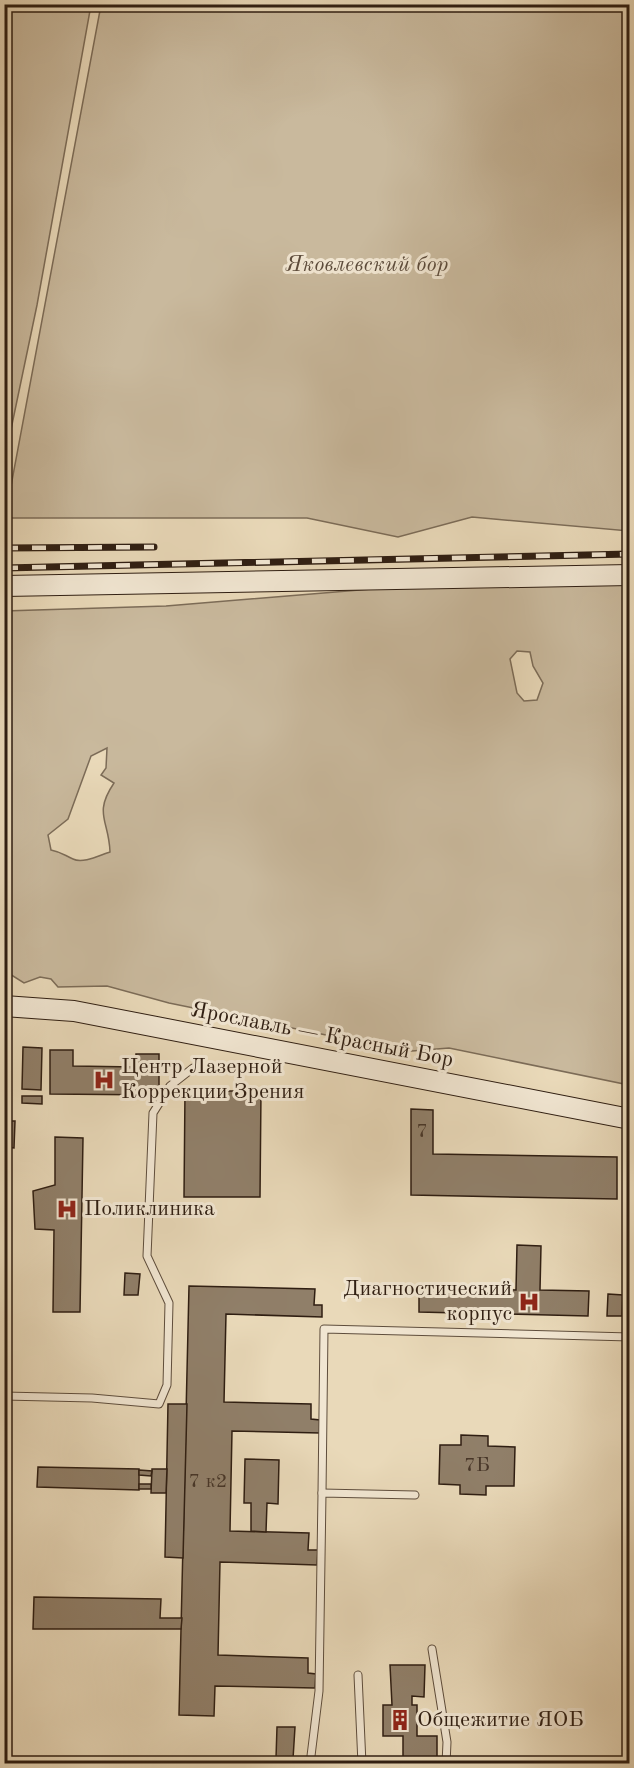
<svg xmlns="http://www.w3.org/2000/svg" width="634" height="1768" viewBox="0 0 634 1768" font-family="'Old Standard TT',serif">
<rect width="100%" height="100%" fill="#e9d9b9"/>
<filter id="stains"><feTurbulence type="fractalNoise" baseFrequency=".00333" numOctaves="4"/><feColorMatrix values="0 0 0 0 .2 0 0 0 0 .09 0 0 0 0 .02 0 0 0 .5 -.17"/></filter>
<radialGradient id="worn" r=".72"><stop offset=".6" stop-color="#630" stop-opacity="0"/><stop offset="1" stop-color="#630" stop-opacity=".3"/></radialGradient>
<g fill="#c9b99d" stroke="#7c6c58" stroke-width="1.5" fill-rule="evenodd">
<polygon points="5,4 91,5 37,305 5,458"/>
<polygon points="101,5 629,5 629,531 472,517 398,537 307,518 5,518"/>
<path d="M629 583V1085L449 1048 412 1051 331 1036 169 1003 107 986 58 987 51 979 40 977 24 983 5 971 4 611 166 606 396 587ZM517 651 530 652 533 666 543 683 537 700 524 701 517 693 510 659ZM107 748 106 768 101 775 114 783C93 814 109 820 110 852 100 855 83 864 73 859 64 855 61 852 51 850L48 835 68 819 91 756Z"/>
</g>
<g fill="#907f69" stroke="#2f1e12" stroke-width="1.5">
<polygon points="23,1047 42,1048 41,1090 22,1089"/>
<polygon points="50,1050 73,1050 73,1066 136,1067 136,1054 159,1054 159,1095 50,1094"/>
<polygon points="185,1091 261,1091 260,1197 184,1197"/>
<polygon points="22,1096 42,1096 42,1104 22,1103"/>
<polygon points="411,1109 433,1110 433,1154 617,1157 617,1199 411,1195"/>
<polygon points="6,1121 15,1121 14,1148 5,1147"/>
<polygon points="55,1137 83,1138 80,1312 53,1312 54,1230 35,1229 33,1191 55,1185"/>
<polygon points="517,1245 541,1246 540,1290 589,1291 588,1316 419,1312 419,1288 516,1290"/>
<polygon points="125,1273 140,1274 138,1295 124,1295"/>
<polygon points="189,1286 315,1289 314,1305 322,1305 322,1317 226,1314 224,1402 311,1404 311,1419 320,1420 320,1433 232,1431 230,1531 309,1533 308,1550 318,1550 317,1565 220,1562 218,1655 308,1658 308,1673 316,1674 315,1688 215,1686 214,1716 179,1715"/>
<polygon points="608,1294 623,1295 622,1316 607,1316"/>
<polygon points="168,1404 187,1404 183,1558 165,1557"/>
<polygon points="461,1435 488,1436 488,1446 515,1447 514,1486 486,1486 486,1495 460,1494 460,1485 439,1484 440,1445 461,1445"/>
<polygon points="245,1459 279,1460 278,1504 267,1503 266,1532 251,1531 251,1503 244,1503"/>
<polygon points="38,1467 139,1469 139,1490 37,1487"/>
<polygon points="152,1469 167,1469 166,1493 151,1493"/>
<polygon points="139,1470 152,1471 151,1476 139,1475"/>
<rect x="139" y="1484" width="12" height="5"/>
<polygon points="34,1597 161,1599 160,1618 182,1618 181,1629 33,1629"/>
<polygon points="390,1665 425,1665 424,1697 412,1696 412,1705 417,1705 417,1736 437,1736 437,1764 403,1764 403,1736 383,1736 383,1705 392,1705"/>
<polygon points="277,1727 295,1727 293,1759 276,1758"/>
</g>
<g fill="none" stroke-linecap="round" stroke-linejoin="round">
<defs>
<g id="lane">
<polyline points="4,1396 92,1398 159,1404 167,1385 169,1303 147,1256 153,1113 170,1086 193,1068 218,1069"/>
<polyline points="322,1493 324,1329 630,1337"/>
<polyline points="432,1649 447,1742 446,1764"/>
<polyline points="358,1675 362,1764"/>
<polyline points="310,1764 319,1691 322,1493 415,1495"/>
</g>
<g id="secondary">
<polyline points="4,586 630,575"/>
<polyline points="4,1006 74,1011 630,1119"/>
</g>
</defs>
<use href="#lane" stroke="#5e4d3c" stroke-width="9"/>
<use href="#secondary" stroke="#2f1e12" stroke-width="22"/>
<use href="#lane" stroke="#f1e6d2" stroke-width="7"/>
<use href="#secondary" stroke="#f1e6d2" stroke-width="20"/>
<defs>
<g id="rail">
<polyline points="4,548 154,547"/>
<polyline points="4,568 630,554"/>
</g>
</defs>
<use href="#rail" stroke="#2f1e12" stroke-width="7"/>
<use href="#rail" stroke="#f1e6d2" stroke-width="4.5" stroke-dasharray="14" stroke-linecap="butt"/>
</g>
<defs>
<symbol id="hospital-bare" viewBox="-9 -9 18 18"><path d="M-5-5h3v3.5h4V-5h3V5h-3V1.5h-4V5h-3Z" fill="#8f2418" stroke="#f1e6d2" stroke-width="2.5" paint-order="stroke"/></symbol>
<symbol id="building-bare" viewBox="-9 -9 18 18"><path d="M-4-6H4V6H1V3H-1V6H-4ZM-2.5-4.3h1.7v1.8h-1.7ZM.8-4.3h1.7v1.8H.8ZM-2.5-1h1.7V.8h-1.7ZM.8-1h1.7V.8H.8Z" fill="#8f2418" stroke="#f1e6d2" stroke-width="2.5" paint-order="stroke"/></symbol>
</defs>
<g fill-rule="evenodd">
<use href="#hospital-bare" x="89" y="1065" width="30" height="30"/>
<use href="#hospital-bare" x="52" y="1194" width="30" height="30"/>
<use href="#hospital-bare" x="514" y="1287" width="30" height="30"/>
<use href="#building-bare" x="385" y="1705" width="30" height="30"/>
</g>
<g text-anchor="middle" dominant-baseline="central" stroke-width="6" stroke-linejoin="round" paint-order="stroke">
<g font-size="20" fill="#473628">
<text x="422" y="1132">7</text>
<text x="477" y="1466">7Б</text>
<text x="208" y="1482">7 к2</text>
</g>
<g font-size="22" font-style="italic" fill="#5d4c3c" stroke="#f1e6d2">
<text x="367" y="265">Яковлевский бор</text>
</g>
<g font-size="22" fill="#2f1e12" stroke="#f1e6d2">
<text transform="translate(322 1035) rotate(11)">Ярославль — Красный Бор</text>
</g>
<g font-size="22" fill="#2f1e12" stroke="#f1e6d2" text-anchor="start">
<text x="121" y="1067">Центр Лазерной<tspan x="121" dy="25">Коррекции Зрения</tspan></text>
<text x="84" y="1209">Поликлиника</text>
<text x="512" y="1289" text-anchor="end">Диагностический<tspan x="512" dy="25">корпус</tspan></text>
<text x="417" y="1720">Общежитие ЯОБ</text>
</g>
</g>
<rect width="634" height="1768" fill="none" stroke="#e9d9b9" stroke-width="24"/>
<rect x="6" y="6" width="622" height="1756" fill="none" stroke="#2f1e12" stroke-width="3"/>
<rect x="12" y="12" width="610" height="1744" fill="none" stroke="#2f1e12" stroke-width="1.5"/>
<rect width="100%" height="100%" filter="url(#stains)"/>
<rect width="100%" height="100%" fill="url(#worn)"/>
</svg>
